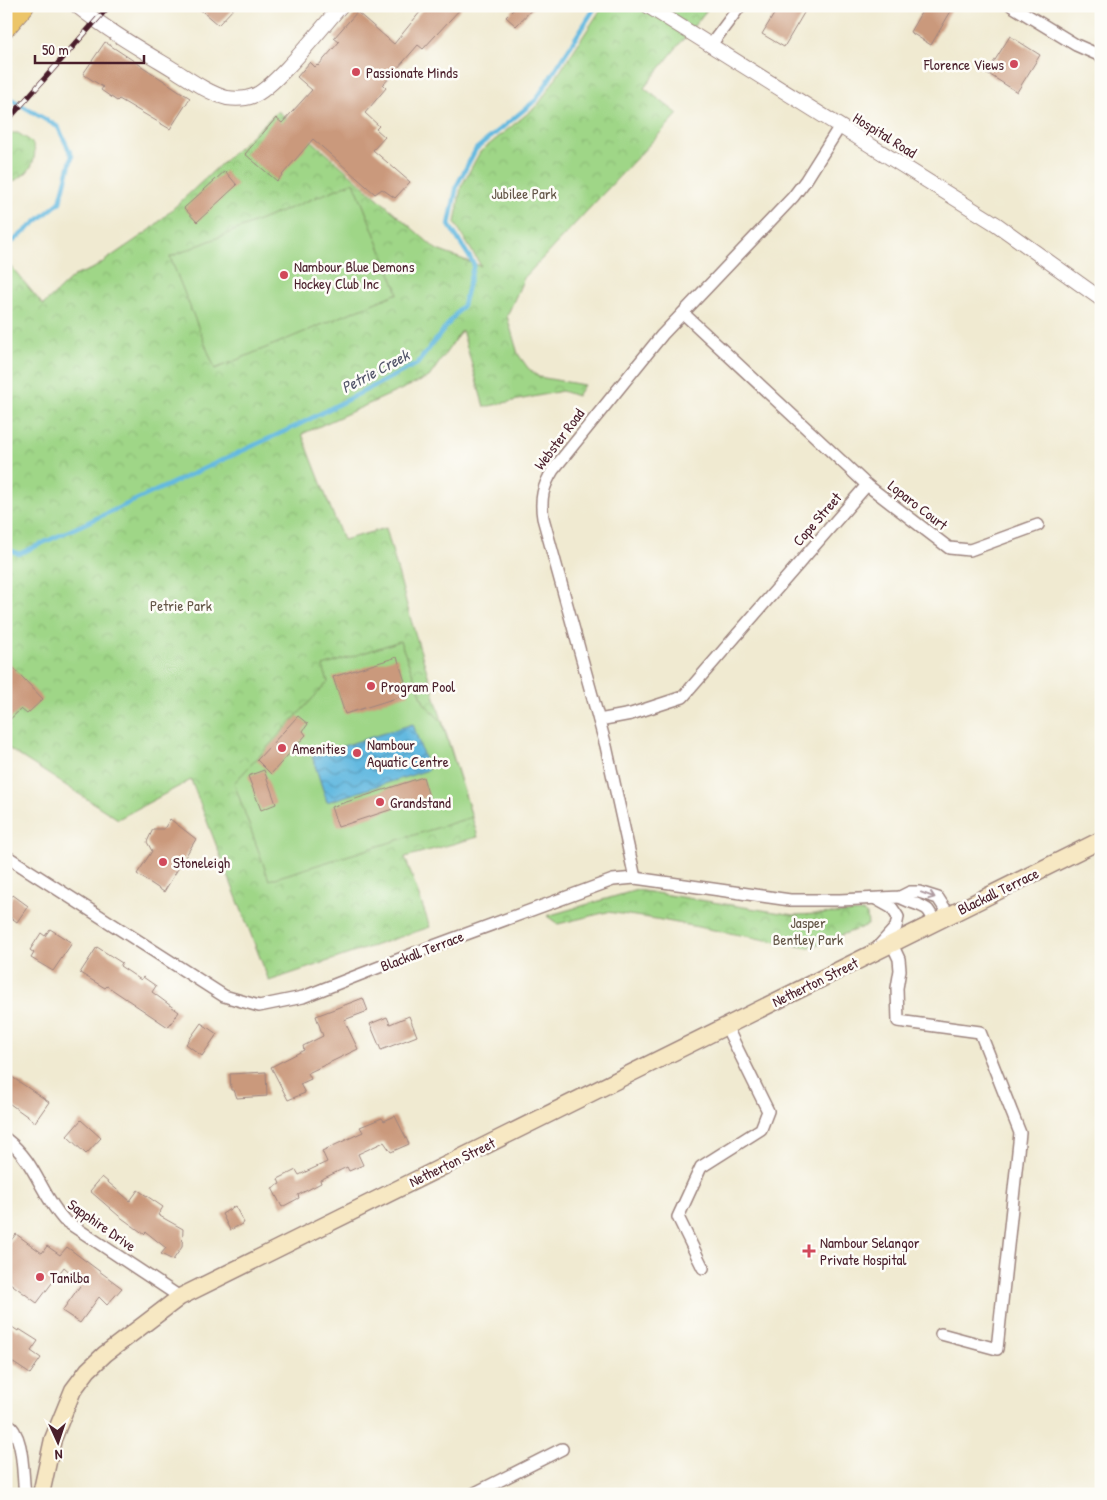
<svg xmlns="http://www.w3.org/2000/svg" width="1107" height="1500" viewBox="0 0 1107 1500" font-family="'Patrick Hand',sans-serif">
<defs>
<pattern id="park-crowns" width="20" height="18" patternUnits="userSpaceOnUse" patternTransform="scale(1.25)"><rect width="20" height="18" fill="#9fd687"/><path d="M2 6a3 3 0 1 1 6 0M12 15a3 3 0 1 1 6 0" fill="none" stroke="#8ab775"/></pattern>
<pattern id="water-waves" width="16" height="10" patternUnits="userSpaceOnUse" patternTransform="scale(1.25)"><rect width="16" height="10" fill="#63b9e0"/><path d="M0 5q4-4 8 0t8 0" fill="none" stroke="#5496b6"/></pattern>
</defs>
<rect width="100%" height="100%" fill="#fdfcf7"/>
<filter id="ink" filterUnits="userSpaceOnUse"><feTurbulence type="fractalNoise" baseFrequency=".02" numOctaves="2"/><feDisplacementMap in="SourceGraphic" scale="10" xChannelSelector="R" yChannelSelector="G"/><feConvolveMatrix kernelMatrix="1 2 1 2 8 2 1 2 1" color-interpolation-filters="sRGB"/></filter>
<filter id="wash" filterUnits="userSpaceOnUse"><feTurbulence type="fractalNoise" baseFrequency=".0096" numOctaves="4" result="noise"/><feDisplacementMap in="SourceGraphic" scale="20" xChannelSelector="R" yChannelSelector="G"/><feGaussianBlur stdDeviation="1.12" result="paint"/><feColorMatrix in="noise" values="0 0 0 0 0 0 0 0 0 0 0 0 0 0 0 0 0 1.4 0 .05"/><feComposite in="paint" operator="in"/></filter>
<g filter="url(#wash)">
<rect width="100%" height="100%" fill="#f0ead1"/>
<g fill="url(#park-crowns)" stroke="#747a59">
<polygon points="603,6 710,6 644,88 678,114 524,278 507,316 518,354 528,368 539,377 584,385 577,396 562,391 484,407 462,330 429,377 302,434 343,540 386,528 411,620 478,837 405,857 430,927 269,981 191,780 118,819 6,747 6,260 43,305 74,276 94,268 150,230 278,111 437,250 481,266 455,223 461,187 480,152 538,105"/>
<path d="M9 133H18C22 136 29 139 32 143 38 151 33 167 26 173 19 179 11 181 6 188V135Z"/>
<polygon points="637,890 794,915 863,912 867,915 868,925 808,948 656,919 607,912 558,924 547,916"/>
</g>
<g fill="#9fd687" stroke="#747a59">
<polygon points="354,182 398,293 215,369 170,257"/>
<polygon points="400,641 424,703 442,722 472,817 269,880 234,783 328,682 323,666"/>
</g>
<polygon fill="url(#water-waves)" stroke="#566c86" points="413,724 428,770 327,802 312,756"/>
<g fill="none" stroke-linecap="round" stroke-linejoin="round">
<g stroke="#63b9e0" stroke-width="4.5">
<polyline points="6,96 58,127 72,156 60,202 6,247"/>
<polyline points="6,548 19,554 296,426 417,364 463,305 474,264 449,225 457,185 476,149 536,100 596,6"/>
</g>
</g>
<g id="blocks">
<g fill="#ca997c">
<polygon points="196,6 236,6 218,25"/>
<polygon points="425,6 463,6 423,49 418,45 383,85 386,88 365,113 379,126 376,129 385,137 373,150 410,182 395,198 382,189 375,194 313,139 277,181 245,154 276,118 282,123 312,90 297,77 310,62 315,67 317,65 318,66 339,42 334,38 357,12 394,44"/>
<polygon points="517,6 535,6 516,26 506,17"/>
<polygon points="779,6 808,6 784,47 762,34"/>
<polygon points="925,6 954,6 931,45 910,32"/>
<polygon points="1010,36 1040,55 1017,92 987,73"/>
<polygon points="105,42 190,98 170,129 119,99 117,101 101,90 103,87 83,74"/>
<polygon points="225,171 237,185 197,222 184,208"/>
<polygon points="397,657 409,694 345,714 333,677"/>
<polygon points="6,660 43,699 27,714 21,709 6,723"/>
<polygon points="298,716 308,724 303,731 306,735 271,774 257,760"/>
<polygon points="264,770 276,804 261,810 248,776"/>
<polygon points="423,777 429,797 338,827 331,807"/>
<polygon points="170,819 196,839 164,892 137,874 152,851 147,842 153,829 164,829"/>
<polygon points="13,895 28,906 17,922 6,914 6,905"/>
<polygon points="50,929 72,943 53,971 31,958 34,953 30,950 41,933 45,936"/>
<polygon points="97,947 122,963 120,966 141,980 143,977 156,986 152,992 179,1012 168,1027 107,986 105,988 80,973"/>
<polygon points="363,998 368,1011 344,1020 358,1049 308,1073 311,1079 300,1084 305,1093 288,1100 271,1067 304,1050 303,1046 323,1036 316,1016"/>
<polygon points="409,1016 417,1036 381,1050 370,1024 387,1017 390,1024"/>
<polygon points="201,1023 217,1034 202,1056 186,1044"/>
<polygon points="266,1072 267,1096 237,1098 234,1090 231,1090 230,1074"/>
<polygon points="6,1073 49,1102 35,1122 6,1101"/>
<polygon points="395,1116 409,1144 391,1152 384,1142 358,1154 363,1165 349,1171 347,1167 320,1180 321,1183 298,1195 299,1198 282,1207 272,1188 280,1184 278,1179 296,1170 299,1175 327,1162 322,1151 363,1132 360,1127 382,1118 384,1121"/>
<polygon points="81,1120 101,1138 86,1154 67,1136"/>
<polygon points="102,1177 130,1201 138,1190 163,1207 158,1215 183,1229 182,1247 173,1260 161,1254 166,1248 146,1232 144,1234 119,1216 90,1191"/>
<polygon points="235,1206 244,1223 230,1230 222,1214"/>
<polygon points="16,1234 42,1253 47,1246 60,1255 67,1247 122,1288 107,1305 99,1297 80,1323 62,1311 82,1283 64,1267 37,1303 6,1280 6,1247"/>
<polygon points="6,1323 18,1331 19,1329 38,1341 31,1351 41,1358 30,1374 6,1358"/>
</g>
</g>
</g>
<g filter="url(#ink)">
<use href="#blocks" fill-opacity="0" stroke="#9d847e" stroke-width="1"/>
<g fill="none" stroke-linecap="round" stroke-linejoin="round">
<defs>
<g id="minor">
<polyline points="1012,6 1076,45 1101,56"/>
<polyline points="710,46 740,6"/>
<polyline points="683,313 867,485 949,548 970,550 1038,525"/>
<polyline points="599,720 631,714 683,697 867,485"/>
<polyline points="6,856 224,996 259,1006 303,997 420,951 613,880 635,878 790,900 840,900 900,897 910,892 919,892 938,898 949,915"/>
<path d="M635 878 606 746 543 518C540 499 543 486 553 470L662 335 793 197 806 180 840 126"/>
<path d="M900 897C908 902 923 905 928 910 931 914 933 918 935 922"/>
<polyline points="876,899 892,908 898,917 896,927 878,947"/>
<polyline points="892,944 899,959 900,970 897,988 898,1021 980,1032 1020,1133 997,1349 941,1334"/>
<path d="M6 1139C36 1162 40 1193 64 1220L180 1297"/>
<polyline points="703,1268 678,1217 701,1167 761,1129 768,1111 726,1026"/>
<path d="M6 1422C25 1435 22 1473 25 1494"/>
<polyline points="473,1494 562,1449"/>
</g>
<g id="tertiary">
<path d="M77 6C107 30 140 49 173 69 189 79 208 93 227 98 234 99 245 99 253 96 275 88 323 26 341 6"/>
<polyline points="648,6 996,224 1101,299"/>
</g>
<polyline id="secondary" points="41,1494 53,1439 73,1390 88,1370 105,1354 180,1297 1101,840"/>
<polyline id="primary" points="6,28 25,6"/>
</defs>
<use href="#minor" stroke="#9d847e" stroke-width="14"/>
<use href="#tertiary" stroke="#9d847e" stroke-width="16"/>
<use href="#secondary" stroke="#9d847e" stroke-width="19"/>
<use href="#primary" stroke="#9d847e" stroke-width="20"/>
<use href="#minor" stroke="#fff" stroke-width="11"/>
<use href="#tertiary" stroke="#fff" stroke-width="14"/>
<use href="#secondary" stroke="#f7e8c3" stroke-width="16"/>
<use href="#primary" stroke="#ecc569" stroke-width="18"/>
<defs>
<polyline id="rail" points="6,122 109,6"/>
</defs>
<use href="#rail" stroke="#4a1f2b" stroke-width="5.5"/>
<use href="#rail" stroke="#fdfcf7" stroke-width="4" stroke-dasharray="11" stroke-linecap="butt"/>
</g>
<defs><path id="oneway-shaft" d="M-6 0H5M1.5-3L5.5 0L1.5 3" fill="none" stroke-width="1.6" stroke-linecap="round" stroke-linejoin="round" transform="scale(1.25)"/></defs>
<use stroke="#ae9aa0" href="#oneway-shaft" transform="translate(928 895) rotate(20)"/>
</g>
<g fill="#d1495b" stroke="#fdfcf7" stroke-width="2">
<circle cx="1014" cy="64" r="5"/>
<circle cx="356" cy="72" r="5"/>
<circle cx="284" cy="275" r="5"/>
<circle cx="371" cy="686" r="5"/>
<circle cx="282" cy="748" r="5"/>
<circle cx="357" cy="753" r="5"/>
<circle cx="380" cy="802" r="5"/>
<circle cx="163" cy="862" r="5"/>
<path d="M806.5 1243.5h5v5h5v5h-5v5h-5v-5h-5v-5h5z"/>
<circle cx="40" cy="1277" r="5"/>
</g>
<g text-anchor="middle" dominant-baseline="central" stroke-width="5" stroke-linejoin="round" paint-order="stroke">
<g font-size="15" fill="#4a1f2b" stroke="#fdfcf7" text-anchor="start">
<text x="1004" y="64" text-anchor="end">Florence Views</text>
<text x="366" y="72">Passionate Minds</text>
<text x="294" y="266">Nambour Blue Demons<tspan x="294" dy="17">Hockey Club Inc</tspan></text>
<text x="381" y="686">Program Pool</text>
<text x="367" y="744">Nambour<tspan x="367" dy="17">Aquatic Centre</tspan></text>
<text x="292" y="748">Amenities</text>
<text x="390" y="802">Grandstand</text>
<text x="173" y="862">Stoneleigh</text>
<text x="820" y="1242">Nambour Selangor<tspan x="820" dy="17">Private Hospital</tspan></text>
<text x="50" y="1277">Tanilba</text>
</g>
<g font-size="15" fill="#4a1f2b" stroke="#fdfcf7">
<text transform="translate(885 135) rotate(32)">Hospital Road</text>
<text transform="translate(559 439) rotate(-53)">Webster Road</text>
<text transform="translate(918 505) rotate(38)">Loparo Court</text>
<text transform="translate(817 519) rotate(-49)">Cope Street</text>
<text transform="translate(998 891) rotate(-26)">Blackall Terrace</text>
<text transform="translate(422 951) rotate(-21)">Blackall Terrace</text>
<text transform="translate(815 982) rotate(-26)">Netherton Street</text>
<text transform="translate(452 1162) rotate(-26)">Netherton Street</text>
<text transform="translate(102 1225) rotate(35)">Sapphire Drive</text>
</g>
<g font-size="15" fill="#645647" stroke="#fdfcf7">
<text x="524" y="193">Jubilee Park</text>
<text x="181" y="605">Petrie Park</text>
<text x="808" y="922">Jasper<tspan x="808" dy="17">Bentley Park</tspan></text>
</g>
<g font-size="16" font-style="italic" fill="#53556a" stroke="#fdfcf7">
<text transform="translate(375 371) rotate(-28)">Petrie Creek</text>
</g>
</g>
<rect width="1107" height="1500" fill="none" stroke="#fdfcf7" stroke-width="25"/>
<g transform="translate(58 1442) rotate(177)" stroke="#fdfcf7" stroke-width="4" paint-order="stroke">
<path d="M0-4L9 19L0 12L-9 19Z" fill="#4a1f2b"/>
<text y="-8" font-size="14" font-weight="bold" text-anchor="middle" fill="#4a1f2b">N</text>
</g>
<path d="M35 55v8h109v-8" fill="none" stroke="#4a1f2b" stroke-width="2.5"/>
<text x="42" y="55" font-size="15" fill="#4a1f2b" stroke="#fdfcf7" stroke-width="4" paint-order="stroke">50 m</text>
</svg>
